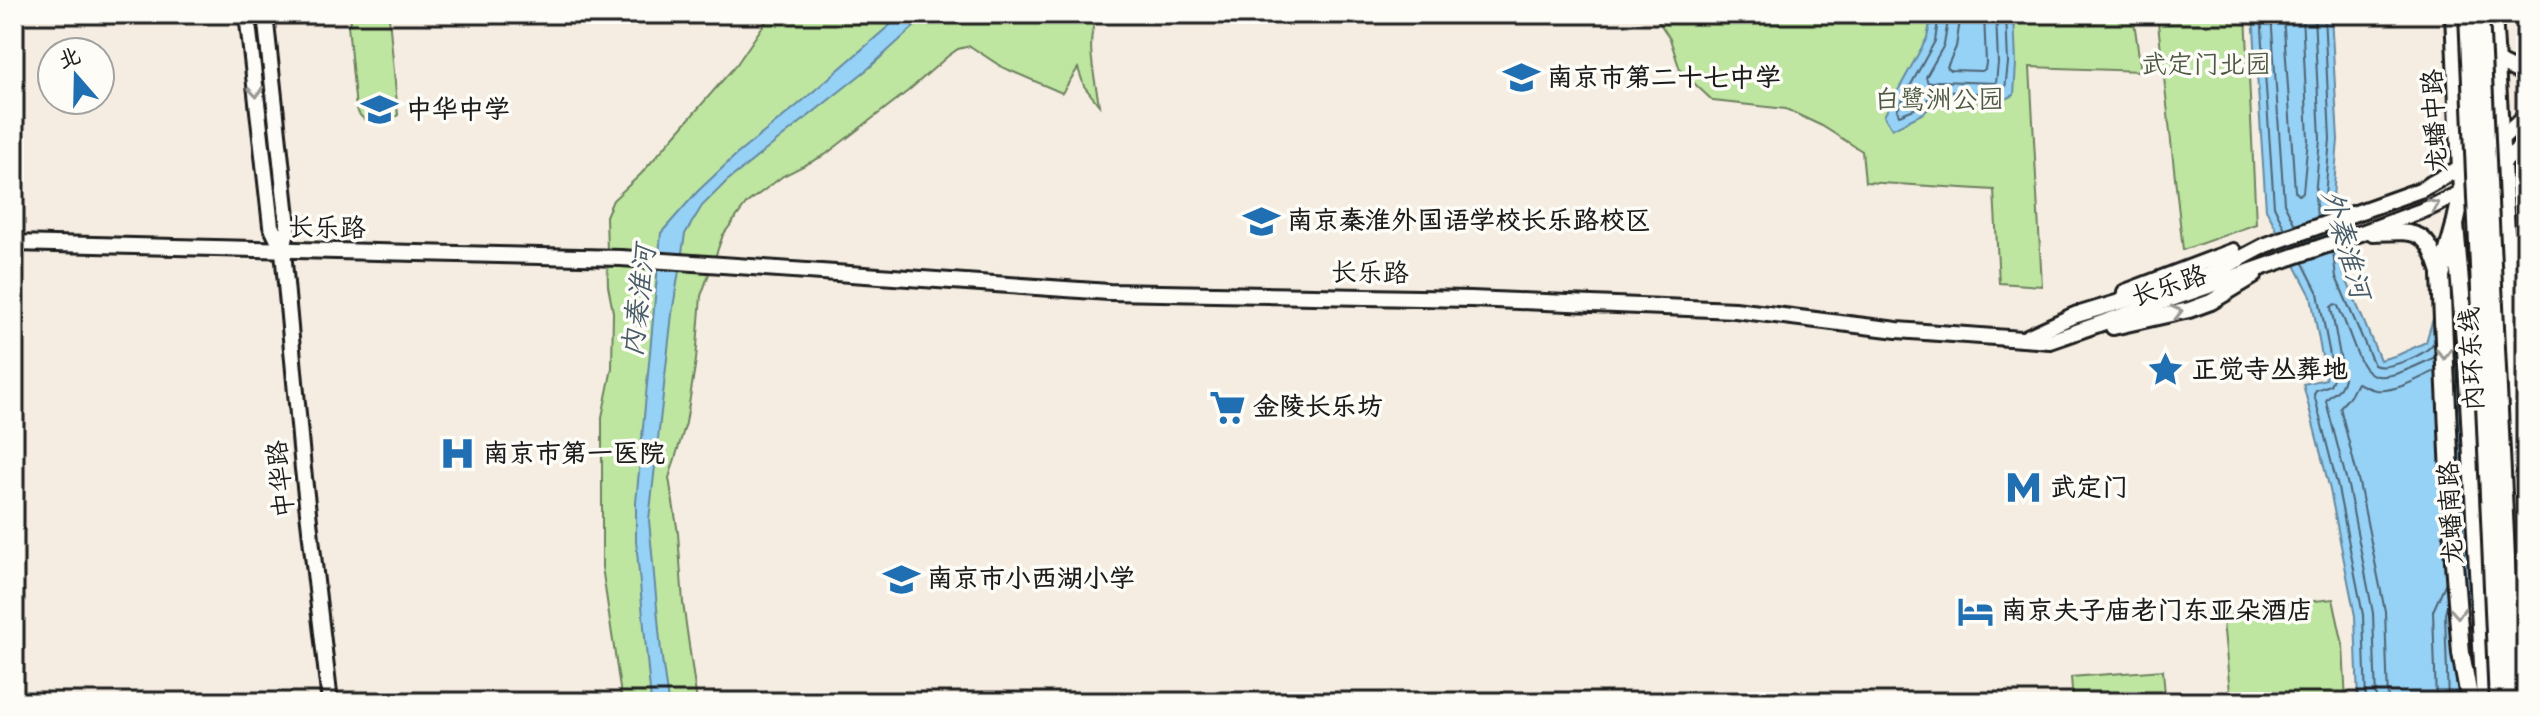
<svg xmlns="http://www.w3.org/2000/svg" width="2540" height="716" viewBox="0 0 2540 716" font-family="'Comic Neue','LXGW WenKai TC',sans-serif">
<rect width="100%" height="100%" fill="#f5ede1"/>
<filter id="ink" filterUnits="userSpaceOnUse"><feTurbulence type="fractalNoise" baseFrequency=".0125" numOctaves="2"/><feDisplacementMap in="SourceGraphic" scale="16" xChannelSelector="R" yChannelSelector="G"/><feConvolveMatrix kernelMatrix="1 2 1 2 8 2 1 2 1" color-interpolation-filters="sRGB"/></filter>
<g filter="url(#ink)">
<g fill="#bee6a1" stroke="#6d815e" stroke-width="2">
<path d="M354 14H387L389 17 398 115C382 127 367 129 356 109L348 25Z"/>
<path d="M771 14H1098C1084 40 1095 77 1099 105L1084 86 1078 68 1062 93 1002 67 970 46 958 49 948 56 908 91 825 155 783 176 747 203 723 235 701 296 696 360 686 423 669 478 678 533 683 603 697 702H622L602 567V417L612 368 613 312 608 286 606 216 613 200 641 174 737 64Z"/>
<polygon points="1654,14 2133,14 2141,71 2030,67 2042,286 1999,283 1994,190 1865,182 1862,151 1822,126 1786,109 1713,101 1680,70 1670,39"/>
<polygon points="2157,14 2246,14 2256,224 2183,250"/>
<polygon points="14,110 20,111 17,171 14,171"/>
<polygon points="2333,599 2343,645 2346,702 2231,702 2222,611"/>
<polygon points="2163,670 2165,695 2073,702 2071,677"/>
</g>
<g fill="#96d1f6" stroke="#65899f" stroke-width="2">
<polygon points="899,14 928,14 869,68 727,181 702,206 685,234 672,314 649,520 661,651 668,702 651,702 636,541 636,503 661,233 697,192 736,155 799,104 891,24"/>
<polygon points="1932,14 2014,14 2016,64 2014,95 2000,102 1938,99 1924,113 1892,129 1884,116 1927,38"/>
<polygon points="2253,14 2331,14 2338,140 2333,197 2344,274 2380,360 2398,355 2426,342 2435,312 2526,226 2526,491 2463,614 2466,702 2358,702 2355,616 2330,490 2303,384 2326,379 2311,296 2266,209"/>
</g>
<g fill="none" stroke-linecap="round" stroke-linejoin="round">
<g stroke="#4d6473" stroke-width="2">
<polyline points="1939,14 1935,41 1897,110 1899,115 1919,107 1937,91 1997,94 2005,90 2008,63 2006,14"/>
<polyline points="1949,14 1944,45 1926,77 1928,83 1938,81 1996,83 1998,63 1996,14"/>
<polyline points="1961,14 1956,47 1947,67 1950,70 1982,71 1985,69 1986,63 1984,14"/>
<polyline points="2261,14 2274,206 2285,229"/>
<polyline points="2271,14 2284,203 2295,225"/>
<polyline points="2283,14 2295,191 2299,195 2303,192 2308,139 2302,14"/>
<polyline points="2314,14 2320,139 2315,196 2317,217"/>
<polyline points="2324,14 2330,139 2325,196 2327,214"/>
<path d="M2333 252 2336 277 2374 365C2387 371 2427 355 2434 342"/>
<polyline points="2303,263 2318,293 2334,376 2330,385 2316,390 2314,394 2338,488 2363,615 2366,702"/>
<polyline points="2447,605 2445,614 2448,702"/>
<path d="M2376 702 2373 613 2348 486 2326 401C2330 392 2341 394 2344 378L2331 307 2335 304 2338 306C2368 372 2355 397 2435 357"/>
<path d="M2388 702 2385 611 2359 483 2340 407 2350 396 2357 383C2363 385 2369 389 2376 390 2396 392 2418 379 2435 371"/>
<polyline points="2436,702 2433,611 2446,582"/>
</g>
<defs>
<g id="secondary">
<polyline points="247,14 271,226 283,251"/>
<polyline points="265,14 288,226 283,251 303,469 330,702"/>
<polyline points="2496,61 2526,75"/>
<polyline points="2494,145 2526,116"/>
<polyline points="2497,168 2526,142"/>
<path d="M2373 233C2419 231 2427 229 2441 276"/>
<polyline points="14,243 621,258 1109,292 1471,299 1735,310 1897,330 2050,341 2361,233 2429,208 2467,190"/>
<polyline points="2125,292 2233,251"/>
<polyline points="2070,317 2209,275 2266,245 2420,190 2467,164"/>
<polyline points="2113,327 2189,310 2211,302 2254,276"/>
<polyline points="2027,337 2077,314"/>
</g>
<g id="primary">
<polyline points="2454,14 2462,193 2455,225 2467,363 2485,702"/>
<polyline points="2493,14 2506,231 2522,702"/>
</g>
<g id="trunk">
<polyline points="2455,225 2441,276 2454,562 2461,653 2470,702"/>
<polyline points="2506,231 2518,278 2526,354"/>
</g>
</defs>
<use href="#secondary" stroke="#1c1c1c" stroke-width="20"/>
<use href="#primary" stroke="#1c1c1c" stroke-width="22"/>
<use href="#trunk" stroke="#1c1c1c" stroke-width="22"/>
<use href="#secondary" stroke="#fdfcf7" stroke-width="14"/>
<use href="#primary" stroke="#fdfcf7" stroke-width="16"/>
<use href="#trunk" stroke="#fdfcf7" stroke-width="16"/>
<defs>
<g id="trunk-bridge">
<polyline points="2468,14 2498,702"/>
<polyline points="2480,14 2513,702"/>
</g>
</defs>
<use href="#trunk-bridge" stroke="#1c1c1c" stroke-width="22" stroke-linecap="butt"/>
<use href="#trunk-bridge" stroke="#fdfcf7" stroke-width="16"/>
</g>
<defs><path id="oneway-chevron" d="M-2-3.5L2.5 0L-2 3.5" fill="none" stroke-width="1.6" stroke-linecap="round" stroke-linejoin="round" transform="scale(2)"/></defs>
<g stroke="#989794">
<use href="#oneway-chevron" transform="translate(256 92) rotate(84)"/>
<use href="#oneway-chevron" transform="translate(2434 205) rotate(-23)"/>
<use href="#oneway-chevron" transform="translate(2177 312) rotate(-14)"/>
<use href="#oneway-chevron" transform="translate(2444 354) rotate(88)"/>
<use href="#oneway-chevron" transform="translate(2458 613) rotate(86)"/>
</g>
</g>
<defs>
<symbol id="school-bare" viewBox="-9 -9 18 18"><path d="M0-5L7-2L0 1L-7-2ZM-4 1L0 2.5L4 1V4Q0 6-4 4Z" fill="#1f6fb2" stroke="#fdfcf7" stroke-width="2.5" paint-order="stroke"/></symbol>
<symbol id="sight-bare" viewBox="-9 -9 18 18"><path d="M0-6L1.8-2.2L6-1.7L2.9 1.2L3.7 5.4L0 3.3L-3.7 5.4L-2.9 1.2L-6-1.7L-1.8-2.2Z" fill="#1f6fb2" stroke="#fdfcf7" stroke-width="2.5" paint-order="stroke"/></symbol>
<symbol id="supermarket-bare" viewBox="-9 -9 18 18"><path d="M-6-5.5h2.5l.6 2H6L4.5 2H-2.5L-4.4-4H-6ZM-1.5 3.2a1.3 1.3 0 1 0 .1 0ZM3 3.2a1.3 1.3 0 1 0 .1 0Z" fill="#1f6fb2" stroke="#fdfcf7" stroke-width="2.5" paint-order="stroke"/></symbol>
<symbol id="hospital-bare" viewBox="-9 -9 18 18"><path d="M-5-5h3v3.5h4V-5h3V5h-3V1.5h-4V5h-3Z" fill="#1f6fb2" stroke="#fdfcf7" stroke-width="2.5" paint-order="stroke"/></symbol>
<symbol id="metro-bare" viewBox="-9 -9 18 18"><path d="M-5.5 5V-5H-3L0 0L3-5H5.5V5H3V-.5L0 4L-3-.5V5Z" fill="#1f6fb2" stroke="#fdfcf7" stroke-width="2.5" paint-order="stroke"/></symbol>
<symbol id="hotel-bare" viewBox="-9 -9 18 18"><path d="M-6-4.5h1.5V1H6V5H4.5V3h-9V5H-6ZM-4 0a1.8 1.8 0 1 1 3.6 0ZM.5 0V-2.5h3Q6-2.5 6 0Z" fill="#1f6fb2" stroke="#fdfcf7" stroke-width="2.5" paint-order="stroke"/></symbol>
</defs>
<g fill-rule="evenodd">
<use href="#school-bare" x="1496" y="52" width="51" height="51"/>
<use href="#school-bare" x="354" y="84" width="51" height="51"/>
<use href="#school-bare" x="1236" y="196" width="51" height="51"/>
<use href="#sight-bare" x="2140" y="344" width="51" height="51"/>
<use href="#supermarket-bare" x="1202" y="382" width="51" height="51"/>
<use href="#hospital-bare" x="432" y="428" width="51" height="51"/>
<use href="#metro-bare" x="1998" y="462" width="51" height="51"/>
<use href="#school-bare" x="876" y="554" width="51" height="51"/>
<use href="#hotel-bare" x="1950" y="586" width="51" height="51"/>
</g>
<g text-anchor="middle" dominant-baseline="central" stroke-width="7" stroke-linejoin="round" paint-order="stroke">
<g font-size="26" fill="#4d5944" stroke="#fdfcf7">
<text x="2206" y="65">武定门北园</text>
<text x="1939" y="100">白鹭洲公园</text>
</g>
<g font-size="26" font-weight="bold" fill="#1c1c1c" stroke="#fdfcf7" text-anchor="start">
<text x="1547" y="78">南京市第二十七中学</text>
<text x="406" y="110">中华中学</text>
<text x="1287" y="221">南京秦淮外国语学校长乐路校区</text>
<text x="2192" y="370">正觉寺丛葬地</text>
<text x="1253" y="407">金陵长乐坊</text>
<text x="483" y="454">南京市第一医院</text>
<text x="2050" y="488">武定门</text>
<text x="927" y="579">南京市小西湖小学</text>
<text x="2001" y="611">南京夫子庙老门东亚朵酒店</text>
</g>
<g font-size="26" fill="#1c1c1c" stroke="#fdfcf7">
<text transform="translate(2435 121) rotate(-93)">龙蟠中路</text>
<text transform="translate(327 228) rotate(1)">长乐路</text>
<text transform="translate(1370 273) rotate(1)">长乐路</text>
<text transform="translate(2169 286) rotate(-18)">长乐路</text>
<text transform="translate(2472 359) rotate(-93)">内环东线</text>
<text transform="translate(281 479) rotate(-96)">中华路</text>
<text transform="translate(2451 513) rotate(-93)">龙蟠南路</text>
</g>
<g font-size="28" font-style="italic" fill="#475b68" stroke="#fdfcf7">
<text transform="translate(2346 244) rotate(74)">外秦淮河</text>
<text transform="translate(639 301) rotate(-83)">内秦淮河</text>
</g>
</g>
<rect width="2540" height="716" fill="none" stroke="#fdfcf7" stroke-width="48"/>
<rect x="24" y="24" width="2492" height="668" fill="none" stroke="#1c1c1c" stroke-width="3" filter="url(#ink)"/>
<g transform="translate(76 76) rotate(340)"><circle r="38" fill="#fdfcf7" stroke="#a3a29f" stroke-width="2"/>
<path d="M0-6L14 30L0 20L-14 30Z" fill="#1f6fb2"/>
<text y="-12" font-size="22" font-weight="bold" text-anchor="middle" fill="#1c1c1c">北</text>
</g>
</svg>
